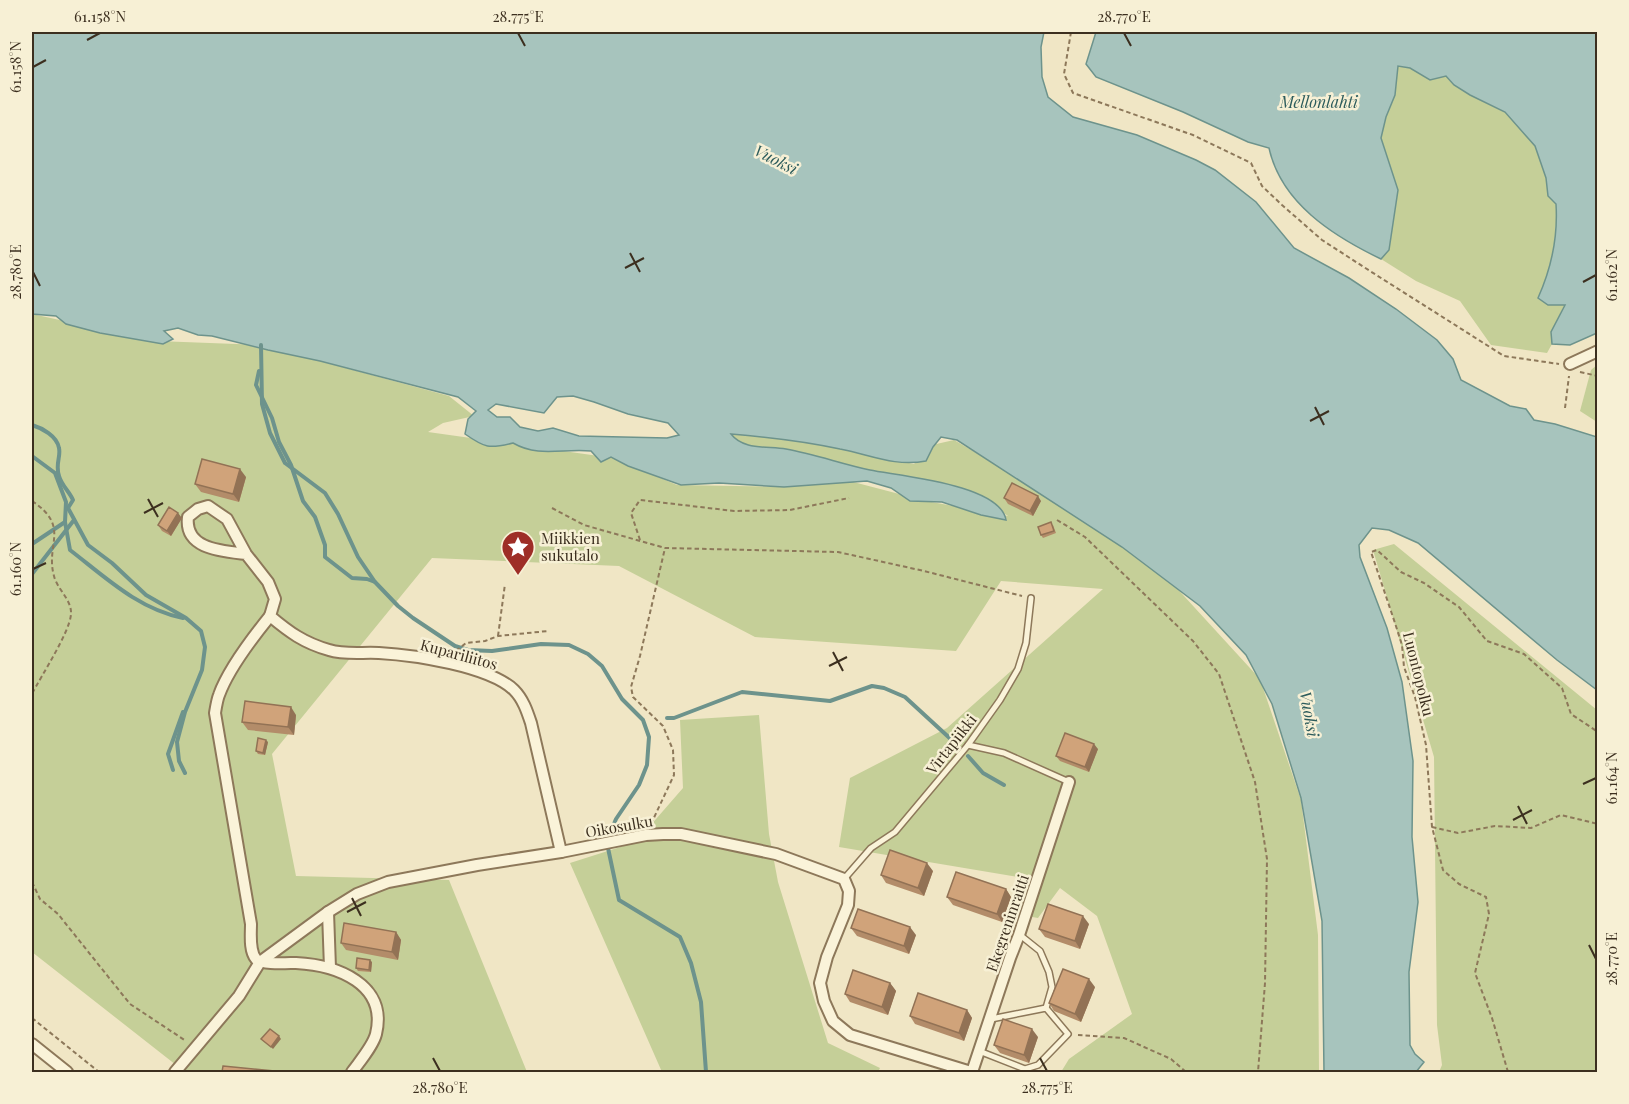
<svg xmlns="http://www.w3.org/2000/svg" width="1629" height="1104" viewBox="0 0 1629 1104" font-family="'Playfair Display',serif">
<rect width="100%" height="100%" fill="#f0e6c5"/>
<g fill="#c5cf98">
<path d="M1398 66 1410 68 1430 80 1446 76 1454 85 1470 95 1505 112 1535 146 1546 178 1548 196 1556 204C1558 236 1551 269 1538 298L1565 304 1551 332 1552 344 1547 353 1491 345 1460 301 1416 281 1381 259 1389 250 1398 190 1381 138 1386 117 1395 95Z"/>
<polygon points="32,314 157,341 261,345 449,396 474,416 443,423 428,432 613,458 677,485 792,487 809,481 838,478 926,501 1008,516 990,504 719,443 715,433 767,433 914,464 932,445 954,440 1036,487 1122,543 1173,584 1260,679 1301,800 1318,935 1319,1072 1061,1072 1069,1059 1132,1014 1097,916 1060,888 1038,918 1014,914 1018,877 839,847 850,778 947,728 1103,589 1001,581 956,651 755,637 619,566 432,558 272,754 296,876 449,880 527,1072 185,1072 32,952"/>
<polygon points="1597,365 1597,422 1580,411 1591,370"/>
<polygon points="1394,544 1597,710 1597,1072 1439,1072 1442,1065 1437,1025 1434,757 1373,550"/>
<polygon points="759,715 769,834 778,882 828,1043 880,1068 878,1072 662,1072 570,863 636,842 683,788 680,720"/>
</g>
<g fill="#a7c4bd" stroke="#6d938c" stroke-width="1.5" fill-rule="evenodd">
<path d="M32 32H1044L1041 47 1042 77 1048 97 1073 117 1137 135 1196 160 1215 170 1256 202 1294 248 1349 278 1396 309 1437 340 1453 359 1461 380 1510 406 1526 409 1534 420 1555 424 1597 437V690L1557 660 1418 543 1389 530 1372 528 1359 545 1360 557 1387 628 1402 682 1413 761 1412 837 1418 902 1409 972 1410 1045 1415 1054 1424 1062 1416 1072H1324L1322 921 1301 798 1272 704 1246 655 1200 606 1122 547 957 440 941 437 933 447 926 461C895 467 871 455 840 449 804 441 767 437 731 434 743 450 767 446 786 449 814 454 842 464 870 470 899 476 1000 484 1006 520L981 515 942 502 910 501 891 488 867 481 784 487 719 483 681 485 628 466 611 457 601 462 591 451C563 448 539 458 513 443 489 449 485 448 465 434L468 419 476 411 458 397 320 361 268 350 212 336 198 335 178 328 164 331 173 339 163 344 100 333 66 324 56 316 32 314ZM573 396 594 402 628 414 668 423 679 435 667 438 579 436 553 428 538 431 520 427 510 417H497L488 410 496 404 544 413 557 397Z"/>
<path d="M1096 32H1597V333L1570 345 1552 344 1551 332 1565 305H1548L1538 298C1551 269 1558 236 1556 204L1548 196 1546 178 1535 146 1505 112 1470 95 1454 85 1446 76 1430 80 1410 68 1398 66 1395 95 1386 117 1381 138 1398 190 1389 250 1381 259C1333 236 1281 203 1269 148L1248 142 1183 112 1096 77 1086 64Z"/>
</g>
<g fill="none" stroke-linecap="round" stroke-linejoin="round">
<g stroke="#6d938c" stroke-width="4">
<polyline points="261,345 262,404 270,433 285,463 325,493 338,514 358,557 375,582 398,606 413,618 455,646 468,650 492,651 541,644 569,645 588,654 602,666 622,699 643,720 649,737 647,765 639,785 616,819 609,836"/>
<polyline points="259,371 256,385 272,418 279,442 291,465 303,501 315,517 325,545 325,557 352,578 367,579 375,582"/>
<path d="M32 425C42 428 57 436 59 448 61 457 55 464 59 476 62 486 69 491 73 500L68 508 88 545 112 563 146 595 186 618 201 631 205 647 202 670 185 712 177 742 179 761 185 773"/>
<path d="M32 456 55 473 66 502 65 522 70 550C105 577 138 609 183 618"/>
<polyline points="32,544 65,522"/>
<polyline points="32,574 74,520"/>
<polyline points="667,718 674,718 742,692 830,701 872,686 884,688 905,697 955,743"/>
<polyline points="968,756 983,773 1004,785"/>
<polyline points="173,770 168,754 183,712"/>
<polyline points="608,848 619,900 680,937 691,963 701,1002 706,1072"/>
</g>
<defs>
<g id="lane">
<polyline points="968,745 1004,753 1069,782"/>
<polyline points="844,879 871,848 895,832 968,745 1000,700 1018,669 1026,643 1031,598"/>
<polyline points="1020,935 1040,951 1049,972 1052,987 1046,1008"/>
<polyline points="979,1051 1025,1069 1038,1065 1068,1034 1046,1008 991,1019"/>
</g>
<g id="street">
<polyline points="1570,364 1598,351"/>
<path d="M246 554C221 551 184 549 188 517L198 509 208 506 227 519 246 554 268 582 275 599 270 616C289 632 304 643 329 650 345 655 363 652 379 653 414 655 489 666 514 690 523 699 527 711 531 723L561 852"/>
<path d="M270 616C253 637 228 670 219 695 217 700 216 707 215 713L251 924C251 934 249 951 256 959 261 965 288 963 296 963 337 965 388 984 376 1034 373 1046 360 1061 352 1072"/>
<polyline points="328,912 330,968"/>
<polyline points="32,1044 67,1072"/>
<polyline points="175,1072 239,996 260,962 328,912 357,894 388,882 477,865 561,852 646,835 663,834 681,834 776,854 844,879 849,891 848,905 827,957 820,983 824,1001 833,1021 850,1035 971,1072"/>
<polyline points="972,1072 1010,958 1019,935 1069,782"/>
</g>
</defs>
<use href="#lane" stroke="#8d785a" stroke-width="8"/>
<use href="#street" stroke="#8d785a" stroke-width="14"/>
<g stroke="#8d785a" stroke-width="2" stroke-dasharray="4.5 3" stroke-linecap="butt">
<polyline points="1071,32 1064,74 1073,93 1193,135 1251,163 1262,186 1282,205 1322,240 1370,271 1504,356 1559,364"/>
<polyline points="1580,372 1598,376"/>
<polyline points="1565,408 1569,376"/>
<path d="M32 501C71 527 45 544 54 576 57 589 72 600 71 614 70 632 41 676 32 694"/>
<polyline points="552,508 584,525 665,548 838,552 924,571 1022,596"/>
<polyline points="1057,520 1085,537 1193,641 1219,674 1255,782 1267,859 1265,983 1258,1072"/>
<polyline points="640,540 631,513 640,500 734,511 790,510 849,498"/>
<polyline points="498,636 505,584"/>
<polyline points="456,651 466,643 485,641 498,636 548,631"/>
<polyline points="651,824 674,775 673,750 663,726 633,697 631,687 640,656 665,548"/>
<polyline points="1432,827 1458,833 1495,826 1531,828 1561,815 1598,824"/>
<polyline points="32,882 40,899 58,914 130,1004 186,1041"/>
<polyline points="32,1018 99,1072"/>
<polyline points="1078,1035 1124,1038 1171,1059 1186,1072"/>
<polyline points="1508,1072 1492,1018 1475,973 1489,914 1486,897 1459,884 1443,870 1432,827 1426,745 1415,697 1404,667 1402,645 1395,623 1371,552 1377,550 1401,572 1424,583 1459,607 1487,641 1524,654 1562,688 1571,714 1598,732"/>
</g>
<use href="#lane" stroke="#faf3d9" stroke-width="5"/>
<use href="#street" stroke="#faf3d9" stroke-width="10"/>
</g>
<g fill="#b38c69">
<polygon points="246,477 239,502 201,492 195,484"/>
<polygon points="1004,498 1041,501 1033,516 1008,504"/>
<polygon points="182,518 171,536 162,531 158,525"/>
<polygon points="1053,525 1056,533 1043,538 1041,535"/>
<polygon points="296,715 294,735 248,730 242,722"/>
<polygon points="268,742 265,755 258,754 256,751"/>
<polygon points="1098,749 1089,772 1060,761 1056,756"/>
<polygon points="933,871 924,896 886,883 881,875"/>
<polygon points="1006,889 1011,897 1002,922 953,905 947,897"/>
<polygon points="1089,924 1080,949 1045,937 1039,929"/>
<polygon points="851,928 916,935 909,954 857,936"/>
<polygon points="396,932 401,940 398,960 346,950 341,943"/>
<polygon points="372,962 371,972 358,971 356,968"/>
<polygon points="890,983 896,991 888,1015 850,1002 845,994"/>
<polygon points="1095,987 1081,1022 1054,1011 1049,1003"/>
<polygon points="967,1010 972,1018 964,1041 915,1024 910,1016"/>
<polygon points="1038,1037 1029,1063 1000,1053 994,1045"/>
</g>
<g fill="#927255">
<polygon points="240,469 246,477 239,502 233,494"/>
<polygon points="1038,496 1041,501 1033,516 1030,511"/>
<polygon points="178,513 182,518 171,536 167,531"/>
<polygon points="291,707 296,715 294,735 288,727"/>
<polygon points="266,740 268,742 265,755 263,753"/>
<polygon points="1094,744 1098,749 1089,772 1085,767"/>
<polygon points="927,863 933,871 924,896 918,888"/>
<polygon points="1006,889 1011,897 1002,922 997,914"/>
<polygon points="1083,916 1089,924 1080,949 1075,941"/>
<polygon points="910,927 916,935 909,954 904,946"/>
<polygon points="396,932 401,940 398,960 392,952"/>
<polygon points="370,960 372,962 371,972 369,970"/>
<polygon points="1089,979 1095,987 1081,1022 1075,1014"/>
<polygon points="890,983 896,991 888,1015 882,1007"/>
<polygon points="967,1010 972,1018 964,1041 959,1033"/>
<polygon points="1032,1029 1038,1037 1029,1063 1024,1055"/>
<polygon points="279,1036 281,1039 273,1049 271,1047"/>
</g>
<g fill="#d0a37a" stroke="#927255" stroke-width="1.5">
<polygon points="202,459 240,469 233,494 195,484"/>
<polygon points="1012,483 1038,496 1030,511 1004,498"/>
<polygon points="169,507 178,513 167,531 158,525"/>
<polygon points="1051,522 1054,531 1041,535 1038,527"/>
<polygon points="245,701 291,707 288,727 242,722"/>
<polygon points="1065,733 1094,744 1085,767 1056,756"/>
<polygon points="258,738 266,740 263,753 256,751"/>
<polygon points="890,850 927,863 918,888 881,875"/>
<polygon points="956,872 1006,889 997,914 947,897"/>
<polygon points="1048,904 1083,916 1075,941 1039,929"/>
<polygon points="858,909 910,927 904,946 851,928"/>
<polygon points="344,923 396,932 392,952 341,943"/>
<polygon points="357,958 370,960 369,970 356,968"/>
<polygon points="1063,969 1089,979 1075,1014 1049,1003"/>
<polygon points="853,970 890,983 882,1007 845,994"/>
<polygon points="918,993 967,1010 959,1033 910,1016"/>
<polygon points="1003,1019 1032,1029 1024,1055 994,1045"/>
<polygon points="270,1029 279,1036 271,1047 261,1039"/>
<polygon points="223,1066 274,1071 274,1072 222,1072"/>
</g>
<path fill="none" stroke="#3c2f1f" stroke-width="2" d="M518 33 525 46M1124 33 1131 46M87 40 100 33M33 67 46 60M630 253 640 272M625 268 644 258M33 272 40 286M1583 282 1596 275M1315 407 1324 425M1310 421 1329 411M148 499 158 517M144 513 163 503M33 569 46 563M833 652 843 671M829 666 847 657M1583 784 1596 778M1518 806 1527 824M1513 820 1532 810M352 898 361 916M347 912 366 902M1589 945 1596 959M433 1058 440 1071M1040 1058 1047 1071"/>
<defs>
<symbol id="sight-pin" viewBox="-11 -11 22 30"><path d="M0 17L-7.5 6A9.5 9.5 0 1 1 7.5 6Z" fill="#9e2e27" stroke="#f7f0d5"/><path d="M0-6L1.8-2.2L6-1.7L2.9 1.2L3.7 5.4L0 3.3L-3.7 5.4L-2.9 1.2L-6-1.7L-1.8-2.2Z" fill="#fff"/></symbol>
</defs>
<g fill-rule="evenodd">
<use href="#sight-pin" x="499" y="528" width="38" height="52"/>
</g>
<g text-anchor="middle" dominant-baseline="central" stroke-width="5" stroke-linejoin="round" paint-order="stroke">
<g font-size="15" fill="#3c2f1f" stroke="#f7f0d5" text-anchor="start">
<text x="541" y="538">Miikkien<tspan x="541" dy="17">sukutalo</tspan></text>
</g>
<g font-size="15" fill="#3c2f1f" stroke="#f7f0d5">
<text transform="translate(459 654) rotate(15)">Kupariliitos</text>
<text transform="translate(1419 674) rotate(76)">Luontopolku</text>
<text transform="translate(951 744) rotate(-52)">Virtapiikki</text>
<text transform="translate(619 826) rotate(-10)">Oikosulku</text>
<text transform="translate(1007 923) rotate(-71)">Ekegreninraitti</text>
</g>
<g font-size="16" font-style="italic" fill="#2d5c5c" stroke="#f7f0d5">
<text x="1319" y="101">Mellonlahti</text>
<text transform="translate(776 159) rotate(27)">Vuoksi</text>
<text transform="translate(1310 714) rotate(80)">Vuoksi</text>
</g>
</g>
<rect width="1629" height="1104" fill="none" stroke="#f7f0d5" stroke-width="66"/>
<rect x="33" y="33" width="1563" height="1038" fill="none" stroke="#3c2f1f" stroke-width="2"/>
<g font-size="15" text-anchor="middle" fill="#3c2f1f">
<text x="100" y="22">61.158°N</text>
<text x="518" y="22">28.775°E</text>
<text x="1124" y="22">28.770°E</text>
<text transform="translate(16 67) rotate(-90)" y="5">61.158°N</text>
<text transform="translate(16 272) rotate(-90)" y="5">28.780°E</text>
<text transform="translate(1612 275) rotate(-90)" y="5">61.162°N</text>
<text transform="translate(16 569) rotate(-90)" y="5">61.160°N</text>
<text transform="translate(1612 778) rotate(-90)" y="5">61.164°N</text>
<text transform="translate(1612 959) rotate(-90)" y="5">28.770°E</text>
<text x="440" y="1093">28.780°E</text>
<text x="1047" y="1093">28.775°E</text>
</g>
</svg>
